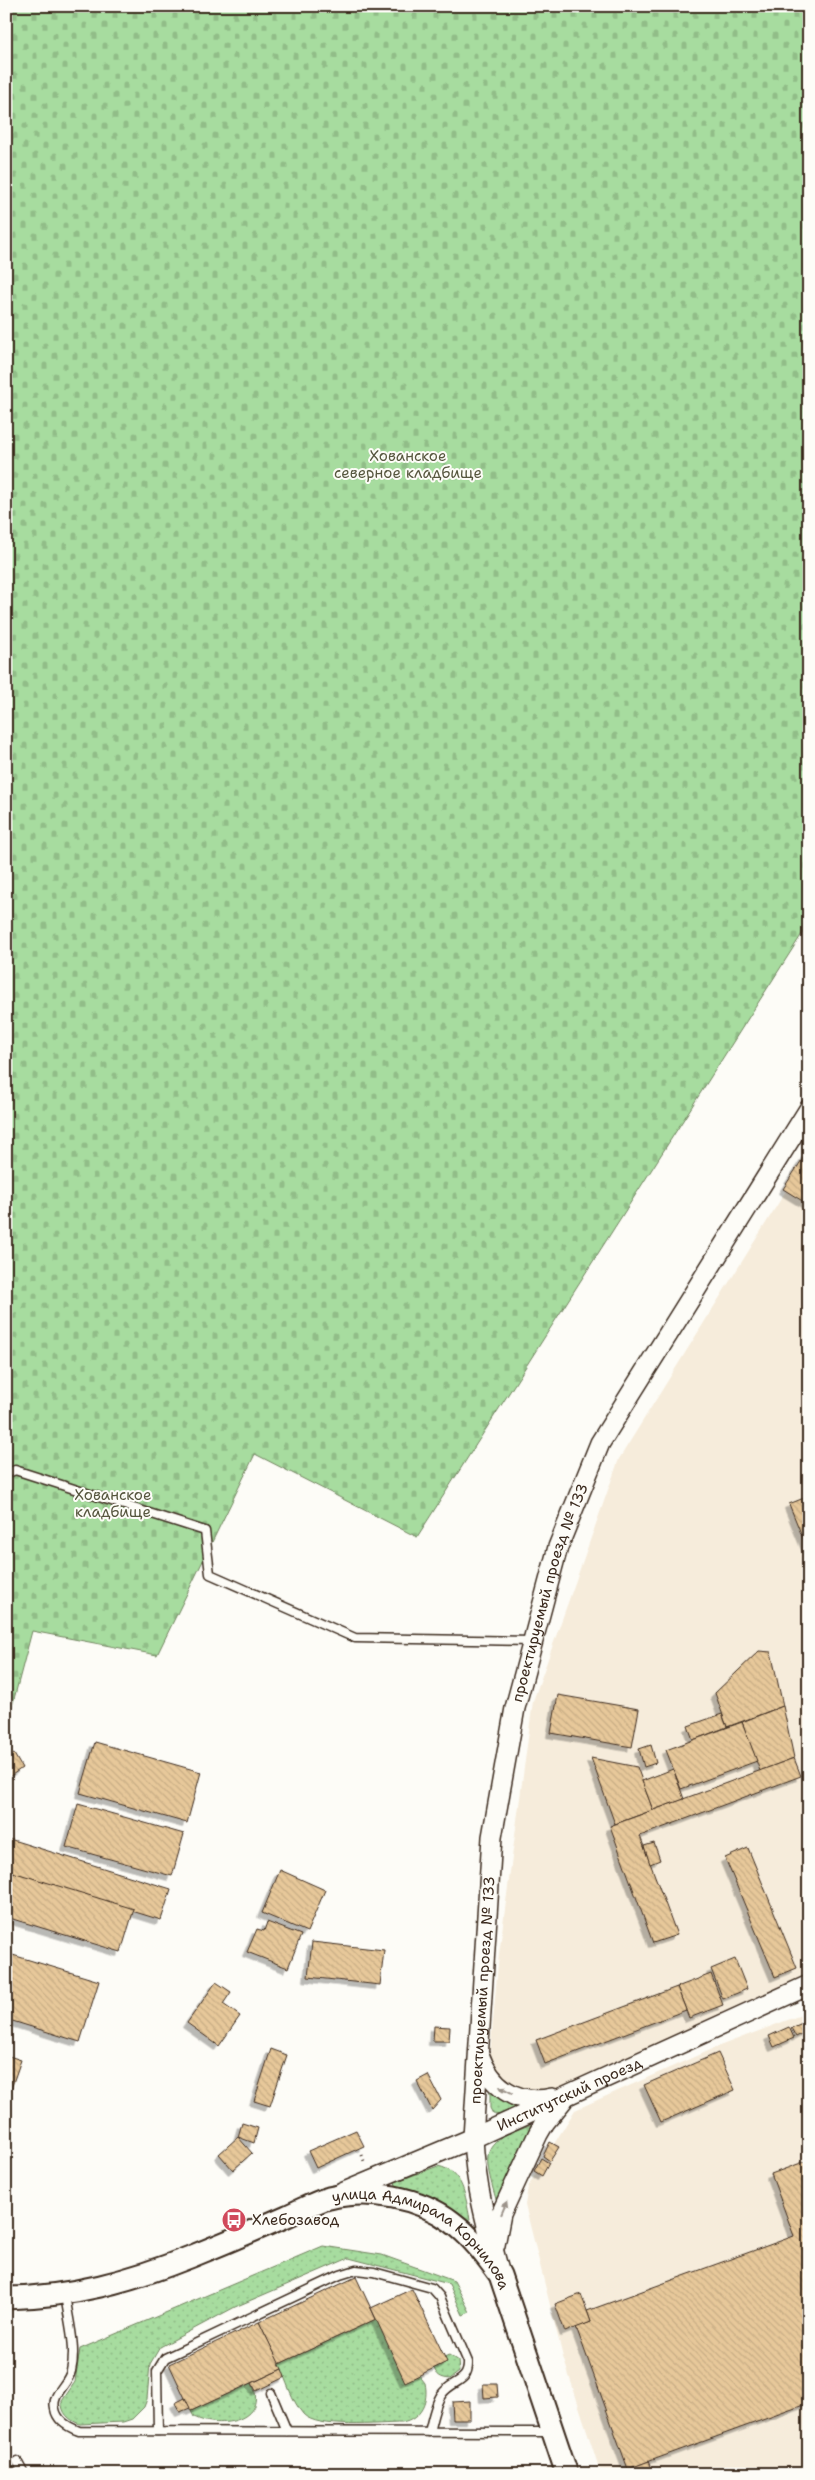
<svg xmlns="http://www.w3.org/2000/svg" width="815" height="2480" viewBox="0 0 815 2480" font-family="'Shantell Sans',sans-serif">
<defs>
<pattern id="grass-dots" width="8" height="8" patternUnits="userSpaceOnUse" patternTransform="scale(1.25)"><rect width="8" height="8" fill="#a7dc9f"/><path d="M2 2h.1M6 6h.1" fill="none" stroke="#91bd88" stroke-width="1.8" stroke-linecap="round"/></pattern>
<pattern id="cemetery-stones" width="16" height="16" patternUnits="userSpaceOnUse" patternTransform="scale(1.25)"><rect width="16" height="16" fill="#a7dc9f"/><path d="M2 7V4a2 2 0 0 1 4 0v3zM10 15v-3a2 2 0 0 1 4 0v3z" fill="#91bd88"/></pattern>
<pattern id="building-back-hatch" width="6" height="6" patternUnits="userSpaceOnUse" patternTransform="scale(1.25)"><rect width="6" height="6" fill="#e7c89a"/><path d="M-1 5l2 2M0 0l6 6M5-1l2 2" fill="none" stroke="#c7ac84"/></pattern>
<filter id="shadow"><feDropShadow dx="-4.5" dy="4.5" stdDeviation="0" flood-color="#0004"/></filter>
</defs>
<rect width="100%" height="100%" fill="#fdfcf7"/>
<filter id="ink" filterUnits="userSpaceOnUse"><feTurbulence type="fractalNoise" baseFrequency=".02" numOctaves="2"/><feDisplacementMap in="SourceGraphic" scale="10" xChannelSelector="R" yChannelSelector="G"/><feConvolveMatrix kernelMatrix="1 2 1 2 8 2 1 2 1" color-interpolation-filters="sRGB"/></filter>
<g filter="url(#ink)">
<g fill="#f6ecdb">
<polygon points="809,1154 809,1979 565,2087 547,2092 530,2091 506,2083 490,2060 490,2054 499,1954 533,1701 619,1459"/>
<polygon points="809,2012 809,2474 601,2474 563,2357 525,2205 528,2187 536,2173 534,2171 541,2158 544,2160 545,2158 543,2156 550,2142 554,2144 575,2110 714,2048"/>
</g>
<g fill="url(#grass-dots)" stroke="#71835e">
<polygon points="490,2085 522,2107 502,2115 493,2114 490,2108"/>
<path d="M538 2122 499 2201 496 2199C479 2143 486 2141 538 2122Z"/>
<path d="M438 2166C464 2172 465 2196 470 2219L466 2220 433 2198 397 2188 395 2182Z"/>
<path d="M323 2246 382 2255 454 2281 470 2312 463 2315 449 2284 349 2258 235 2307 160 2347 150 2364 147 2399 144 2407 132 2419 123 2422 80 2424C69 2420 61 2413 62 2401L75 2382 80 2349Z"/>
<path d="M376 2319 425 2383C429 2402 421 2419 402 2423 380 2423 317 2430 303 2414 292 2401 286 2380 279 2364Z"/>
<path d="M449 2355 458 2361 459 2372 450 2379C441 2378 437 2376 434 2368L446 2362 444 2357Z"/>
<path d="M252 2383C269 2421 220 2430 194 2417L191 2411Z"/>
</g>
<polygon fill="url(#cemetery-stones)" stroke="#71835e" points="6,6 809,6 809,923 417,1537 255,1454 157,1655 32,1631 6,1729"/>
<g fill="url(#building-back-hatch)" stroke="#3b2a1e" filter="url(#shadow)">
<polygon points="809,1149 809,1205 783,1189"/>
<polygon points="809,1496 809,1553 789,1504"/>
<polygon points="759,1651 771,1652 783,1706 727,1727 715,1693"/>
<polygon points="558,1695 639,1709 632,1747 551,1733"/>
<polygon points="783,1706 794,1758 760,1771 742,1722"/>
<polygon points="722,1714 727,1727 693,1740 688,1726"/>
<polygon points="742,1722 757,1761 681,1789 666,1750"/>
<polygon points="95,1742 201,1772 187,1823 80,1793"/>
<polygon points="651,1745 656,1763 644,1767 639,1749"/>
<polygon points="14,1754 22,1768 6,1779 6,1758"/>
<polygon points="591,1758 637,1767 653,1810 615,1824"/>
<polygon points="794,1758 801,1776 640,1836 677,1935 653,1943 610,1826"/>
<polygon points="673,1769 684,1799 653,1810 642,1781"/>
<polygon points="78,1804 184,1834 172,1876 66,1847"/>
<polygon points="6,1838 171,1889 161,1920 6,1872"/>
<polygon points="654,1843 660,1860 650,1864 644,1846"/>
<polygon points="748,1848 797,1968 775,1977 725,1858"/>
<polygon points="6,1870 134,1909 121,1952 6,1917"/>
<polygon points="280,1870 325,1890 307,1932 262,1913"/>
<polygon points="267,1922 301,1935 288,1968 247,1952 257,1929 264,1931"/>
<polygon points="312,1942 384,1950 380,1985 308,1977"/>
<polygon points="6,1953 99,1981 80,2042 6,2019"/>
<polygon points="735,1959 747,1989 723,1999 711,1969"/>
<polygon points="711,1974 723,2005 689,2018 677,1987"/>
<polygon points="216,1982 231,1992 223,2004 240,2016 219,2046 187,2023"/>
<polygon points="677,1987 686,2010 545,2064 536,2040"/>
<polygon points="809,2020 809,2030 796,2037 791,2028"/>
<polygon points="434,2026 450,2027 449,2041 433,2041"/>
<polygon points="789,2027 794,2038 774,2047 769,2036"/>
<polygon points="271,2049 287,2055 270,2106 254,2101"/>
<polygon points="718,2053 735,2090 661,2122 644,2085"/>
<polygon points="6,2055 21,2060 6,2103"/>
<polygon points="428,2075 441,2100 432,2110 417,2081"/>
<polygon points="242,2123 258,2128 254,2143 238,2137"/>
<polygon points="356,2130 364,2146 316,2168 308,2151"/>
<polygon points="238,2137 252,2153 233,2170 219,2154"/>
<polygon points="550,2142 559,2147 550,2161 543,2156"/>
<polygon points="541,2158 549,2163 542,2176 534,2171"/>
<polygon points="809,2160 809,2403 628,2469 576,2327 591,2322 587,2311 794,2236 771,2174"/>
<polygon points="356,2277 376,2319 279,2364 259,2322"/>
<polygon points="412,2289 447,2362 405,2382 371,2308"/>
<polygon points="581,2294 591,2322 565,2332 555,2304"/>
<polygon points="259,2322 282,2369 191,2411 169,2364"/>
<polygon points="282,2369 285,2377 256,2391 252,2383"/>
<polygon points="483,2384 497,2384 498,2397 484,2398"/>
<polygon points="185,2398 190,2408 180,2412 175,2403"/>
<polygon points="470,2401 470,2419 453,2419 452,2402"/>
<polygon points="649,2461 654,2474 615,2474 628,2469"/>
</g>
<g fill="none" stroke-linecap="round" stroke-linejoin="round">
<defs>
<g id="service">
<polyline points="6,1474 15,1470 205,1531 210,1574 355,1638 533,1641"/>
<path d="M65 2294C68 2319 77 2347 71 2371 68 2385 51 2394 55 2409 57 2421 68 2427 79 2431L552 2432"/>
<polyline points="271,2393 287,2431"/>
<path d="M158 2431 157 2371 165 2358 340 2275 356 2270 374 2272 432 2288 440 2297 468 2362C469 2383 452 2380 442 2394 435 2403 432 2421 429 2432"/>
<polyline points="17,2461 24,2474"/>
<polyline points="804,2474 809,2471"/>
</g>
<g id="tertiary">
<path d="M479 2054C490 2086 516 2106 552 2098"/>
<path id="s1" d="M342 2193 473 2138 809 1985"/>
<polyline points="495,2245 501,2214 538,2134 545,2122 563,2100"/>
<path id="s2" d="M499 2271C487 2227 475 2184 473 2138L492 1837 515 1708 558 1547 600 1443 809 1109"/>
</g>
<g id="secondary">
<path id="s3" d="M6 2298C71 2297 130 2281 190 2257 222 2244 255 2230 287 2216 301 2210 315 2202 329 2198 369 2188 419 2197 452 2222 471 2236 486 2256 500 2275L567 2474"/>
</g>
</defs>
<use href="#service" stroke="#3b2a1e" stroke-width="11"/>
<use href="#tertiary" stroke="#3b2a1e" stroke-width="22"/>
<use href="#secondary" stroke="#3b2a1e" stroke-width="25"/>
<polyline stroke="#3b2a1e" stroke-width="3" stroke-dasharray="1 4" stroke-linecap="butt" points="362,2155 365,2164"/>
<use href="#service" stroke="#fdfcf7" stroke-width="8"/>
<use href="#tertiary" stroke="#fdfcf7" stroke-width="19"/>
<use href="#secondary" stroke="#fdfcf7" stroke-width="21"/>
</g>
<defs><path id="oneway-solid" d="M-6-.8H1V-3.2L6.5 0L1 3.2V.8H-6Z" transform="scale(1.25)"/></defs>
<g fill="#9c938a">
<use href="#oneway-solid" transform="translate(506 2090) rotate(-153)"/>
<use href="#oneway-solid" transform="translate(504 2208) rotate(-67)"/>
</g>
</g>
<defs>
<symbol id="bus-disc" viewBox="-11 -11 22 22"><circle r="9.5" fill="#d1495b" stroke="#fdfcf7"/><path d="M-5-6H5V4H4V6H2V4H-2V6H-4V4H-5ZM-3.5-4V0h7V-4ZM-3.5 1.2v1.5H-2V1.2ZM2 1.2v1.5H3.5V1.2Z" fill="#fff"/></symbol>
</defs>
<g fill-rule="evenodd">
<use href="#bus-disc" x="220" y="2206" width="28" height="28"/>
</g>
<g text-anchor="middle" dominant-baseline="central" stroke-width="4" stroke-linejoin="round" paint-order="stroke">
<g font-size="15" fill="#56563e" stroke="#fdfcf7">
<text x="408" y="456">Хованское<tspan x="408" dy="17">северное кладбище</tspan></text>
<text x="113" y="1495">Хованское<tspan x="113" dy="17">кладбище</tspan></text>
</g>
<g font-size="15" fill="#3b2a1e" stroke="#fdfcf7">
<text stroke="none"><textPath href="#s2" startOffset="689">проектируемый проезд № 133</textPath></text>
<text stroke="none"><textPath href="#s2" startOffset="284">проектируемый проезд № 133</textPath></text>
<text stroke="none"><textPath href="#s1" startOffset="248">Институтский проезд</textPath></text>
<text stroke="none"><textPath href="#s3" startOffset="450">улица Адмирала Корнилова</textPath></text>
</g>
<g font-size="15" fill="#3b2a1e" stroke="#fdfcf7" text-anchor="start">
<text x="252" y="2220">Хлебозавод</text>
</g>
</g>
<rect width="815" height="2480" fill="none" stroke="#fdfcf7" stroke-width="25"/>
<rect x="12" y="12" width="790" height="2455" fill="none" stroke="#3b2a1e" stroke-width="2" filter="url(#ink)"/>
</svg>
